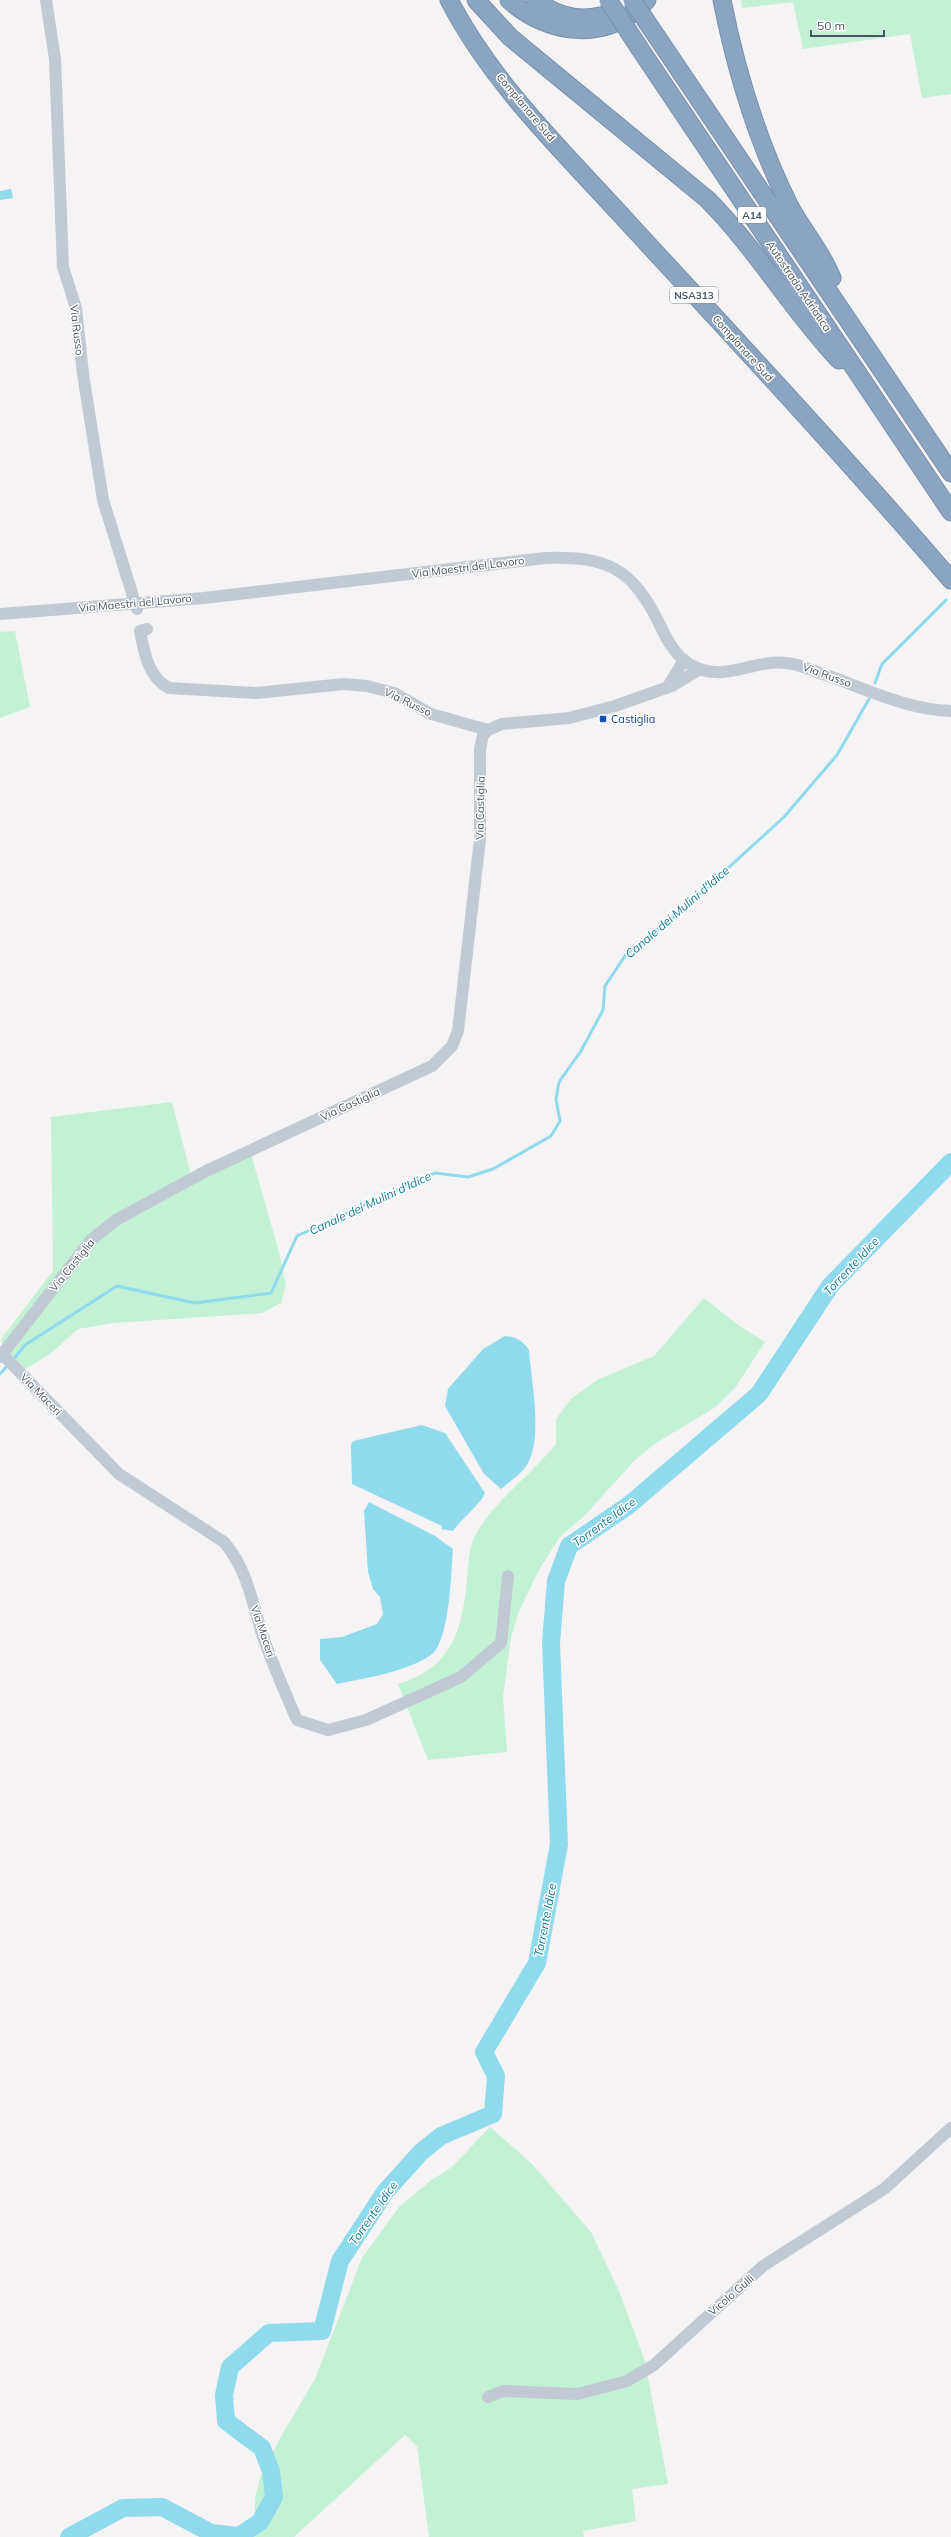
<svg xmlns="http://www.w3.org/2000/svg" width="951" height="2537" viewBox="0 0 951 2537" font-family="Mulish,sans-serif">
<rect width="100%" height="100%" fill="#f5f3f3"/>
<g fill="#c3f1d5">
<polygon points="741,0 951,0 951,94 922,98 910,34 803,49 793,2 742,8"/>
<polygon points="15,631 30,707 0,718 0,632"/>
<polygon points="172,1102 191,1175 249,1147 279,1252 286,1285 281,1303 262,1313 113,1323 78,1329 50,1354 20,1372 5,1359 1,1339 53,1271 51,1117"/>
<path d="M704 1298 738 1325 765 1342 735 1388 714 1408 656 1443 635 1460 585 1515 560 1537 540 1568 519 1611 511 1637 503 1697 507 1752 428 1760 398 1684C452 1668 462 1631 467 1580 468 1564 469 1546 477 1532 496 1500 532 1474 556 1444V1419L571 1399 597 1380 654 1356Z"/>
<polygon points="490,2127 532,2164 591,2232 619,2291 645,2361 668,2484 632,2489 636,2521 583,2531 584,2537 429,2537 417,2446 405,2435 294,2537 255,2537 255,2498 261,2475 282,2435 315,2379 362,2258 399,2207 430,2181 452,2167"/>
</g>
<g fill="#90daee">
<polygon points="11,189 13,198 0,200 0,191"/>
<path d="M505 1336C516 1337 522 1340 529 1350 531 1380 545 1444 524 1469 518 1476 508 1483 501 1489L484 1474 445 1406 448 1389 483 1349Z"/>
<path d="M422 1425 445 1433 485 1493C480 1505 462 1518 453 1531L441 1529 442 1526 352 1484 351 1445 353 1441Z"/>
<path d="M369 1502 435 1536 453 1549C451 1572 450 1642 431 1655 406 1672 366 1678 337 1684L320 1660V1639L342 1637 377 1624 383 1614 380 1597 373 1589 368 1572 364 1511Z"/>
</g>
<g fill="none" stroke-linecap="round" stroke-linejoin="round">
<g stroke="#90daee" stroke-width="3">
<polyline points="875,683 882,664 946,600"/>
<polyline points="12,1361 25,1345 117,1286 195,1303 271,1293 297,1236 435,1173 468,1177 493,1169 551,1136 560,1121 556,1099 559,1082 581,1051 603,1010 605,986 627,953 679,913 784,817 837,755 869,699"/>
<polyline points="0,1374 8,1365"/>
</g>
<polyline stroke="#90daee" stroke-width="18" points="69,2537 123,2508 162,2507 211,2533 239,2536 260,2522 274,2497 271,2471 262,2448 226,2421 224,2395 230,2367 269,2333 322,2331 340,2261 385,2192 421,2152 441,2136 493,2114 496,2076 484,2052 537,1963 559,1844 551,1643 556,1581 569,1546 629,1505 759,1394 830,1286 951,1162"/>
<defs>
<g id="highway">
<path d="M449 0C494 87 568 156 633 228 740 344 848 460 951 580"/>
<path d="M476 0 510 37 707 199C756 248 791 309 839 360"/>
<path d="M509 0C549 36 609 43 647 0"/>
<path d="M535 0C554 14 577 22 600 16"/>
<path d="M722 0C736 71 757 140 789 205 802 230 822 252 832 278"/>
<polyline points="657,37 951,473"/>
<polyline points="640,49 951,512"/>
</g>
</defs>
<use href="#highway" stroke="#7690ad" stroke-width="19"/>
<g stroke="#c1cad2" stroke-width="12">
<polyline points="46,0 55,59 63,267 76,308 83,374 103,500 137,609"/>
<path d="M0 614 204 598 545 558C608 556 632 568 660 625 667 640 676 657 691 665 724 684 753 659 786 663 800 664 813 671 826 675 866 689 908 710 951 711"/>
<path d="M147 629 140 631C144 651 148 678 169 688L256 693 344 684 367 686 394 693 431 714 488 730 502 724 569 718 615 706 674 685 700 669"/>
<polyline points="667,688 684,660"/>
<path d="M2 1354 119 1474 224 1542C247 1569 252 1601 262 1634 272 1663 285 1692 297 1720L328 1730 366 1720 461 1677 501 1643 508 1576"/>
<polyline points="0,1357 91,1240 116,1220 206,1171 432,1066 452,1046 458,1031 480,839 480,749 483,735 488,730"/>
<polyline points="488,2397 503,2391 578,2394 627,2381 654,2365 763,2266 884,2189 951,2128"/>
</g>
<use href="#highway" stroke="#8ba5c1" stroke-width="17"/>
<defs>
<g id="highway-bridge">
<polyline points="608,0 640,49"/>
<polyline points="632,0 657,37"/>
</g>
</defs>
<use href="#highway-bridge" stroke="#7690ad" stroke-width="19" stroke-linecap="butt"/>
<use href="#highway-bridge" stroke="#8ba5c1" stroke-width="17"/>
</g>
<rect fill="#1a4fb4" stroke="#fff" stroke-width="1.5" x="599" y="715" width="8" height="8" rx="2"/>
<g text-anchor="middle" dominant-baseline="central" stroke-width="3" stroke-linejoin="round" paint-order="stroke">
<g fill="#fff" stroke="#808990" stroke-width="1">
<rect x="738" y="207" width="28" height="16" rx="3"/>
<rect x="670" y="287" width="48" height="16" rx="3"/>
</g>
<g font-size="10" font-weight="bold" fill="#4a5661">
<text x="752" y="215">A14</text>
<text x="694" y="295">NSA313</text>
</g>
<g font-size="11" fill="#4a5661" stroke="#fff">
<text transform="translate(526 107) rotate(50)">Complanare Sud</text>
<text transform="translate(799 286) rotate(56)">Autostrada Adriatica</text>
<text transform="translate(77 330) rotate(83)">Via Russo</text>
<text transform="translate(743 348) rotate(48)">Complanare Sud</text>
<text transform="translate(468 567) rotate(-7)">Via Maestri del Lavoro</text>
<text transform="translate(135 603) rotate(-5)">Via Maestri del Lavoro</text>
<text transform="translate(827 675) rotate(20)">Via Russo</text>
<text transform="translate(408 702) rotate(26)">Via Russo</text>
<text transform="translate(480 808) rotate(-89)">Via Castiglia</text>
<text transform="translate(350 1104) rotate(-25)">Via Castiglia</text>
<text transform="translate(72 1265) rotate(-51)">Via Castiglia</text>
<text transform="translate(41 1394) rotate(46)">Via Maceri</text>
<text transform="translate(263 1631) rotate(71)">Via Maceri</text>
<text transform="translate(731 2295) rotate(-41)">Vicolo Gulli</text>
</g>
<g font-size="11" fill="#164399" stroke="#fff" text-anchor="start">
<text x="611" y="719">Castiglia</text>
</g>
<g font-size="12" font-style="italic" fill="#0c7c9b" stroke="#fff">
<text transform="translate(677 912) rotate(-41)">Canale dei Mulini d'Idice</text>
<text transform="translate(370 1203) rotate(-25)">Canale dei Mulini d'Idice</text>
<text transform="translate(851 1266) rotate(-47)">Torrente Idice</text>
<text transform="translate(604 1522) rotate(-36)">Torrente Idice</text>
<text transform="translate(545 1920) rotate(-79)">Torrente Idice</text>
<text transform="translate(373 2213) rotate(-55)">Torrente Idice</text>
</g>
</g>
<path d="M811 30v6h73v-6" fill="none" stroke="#4a5661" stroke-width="2"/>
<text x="817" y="30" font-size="12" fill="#4a5661" stroke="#ffffff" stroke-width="3" paint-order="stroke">50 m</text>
</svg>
